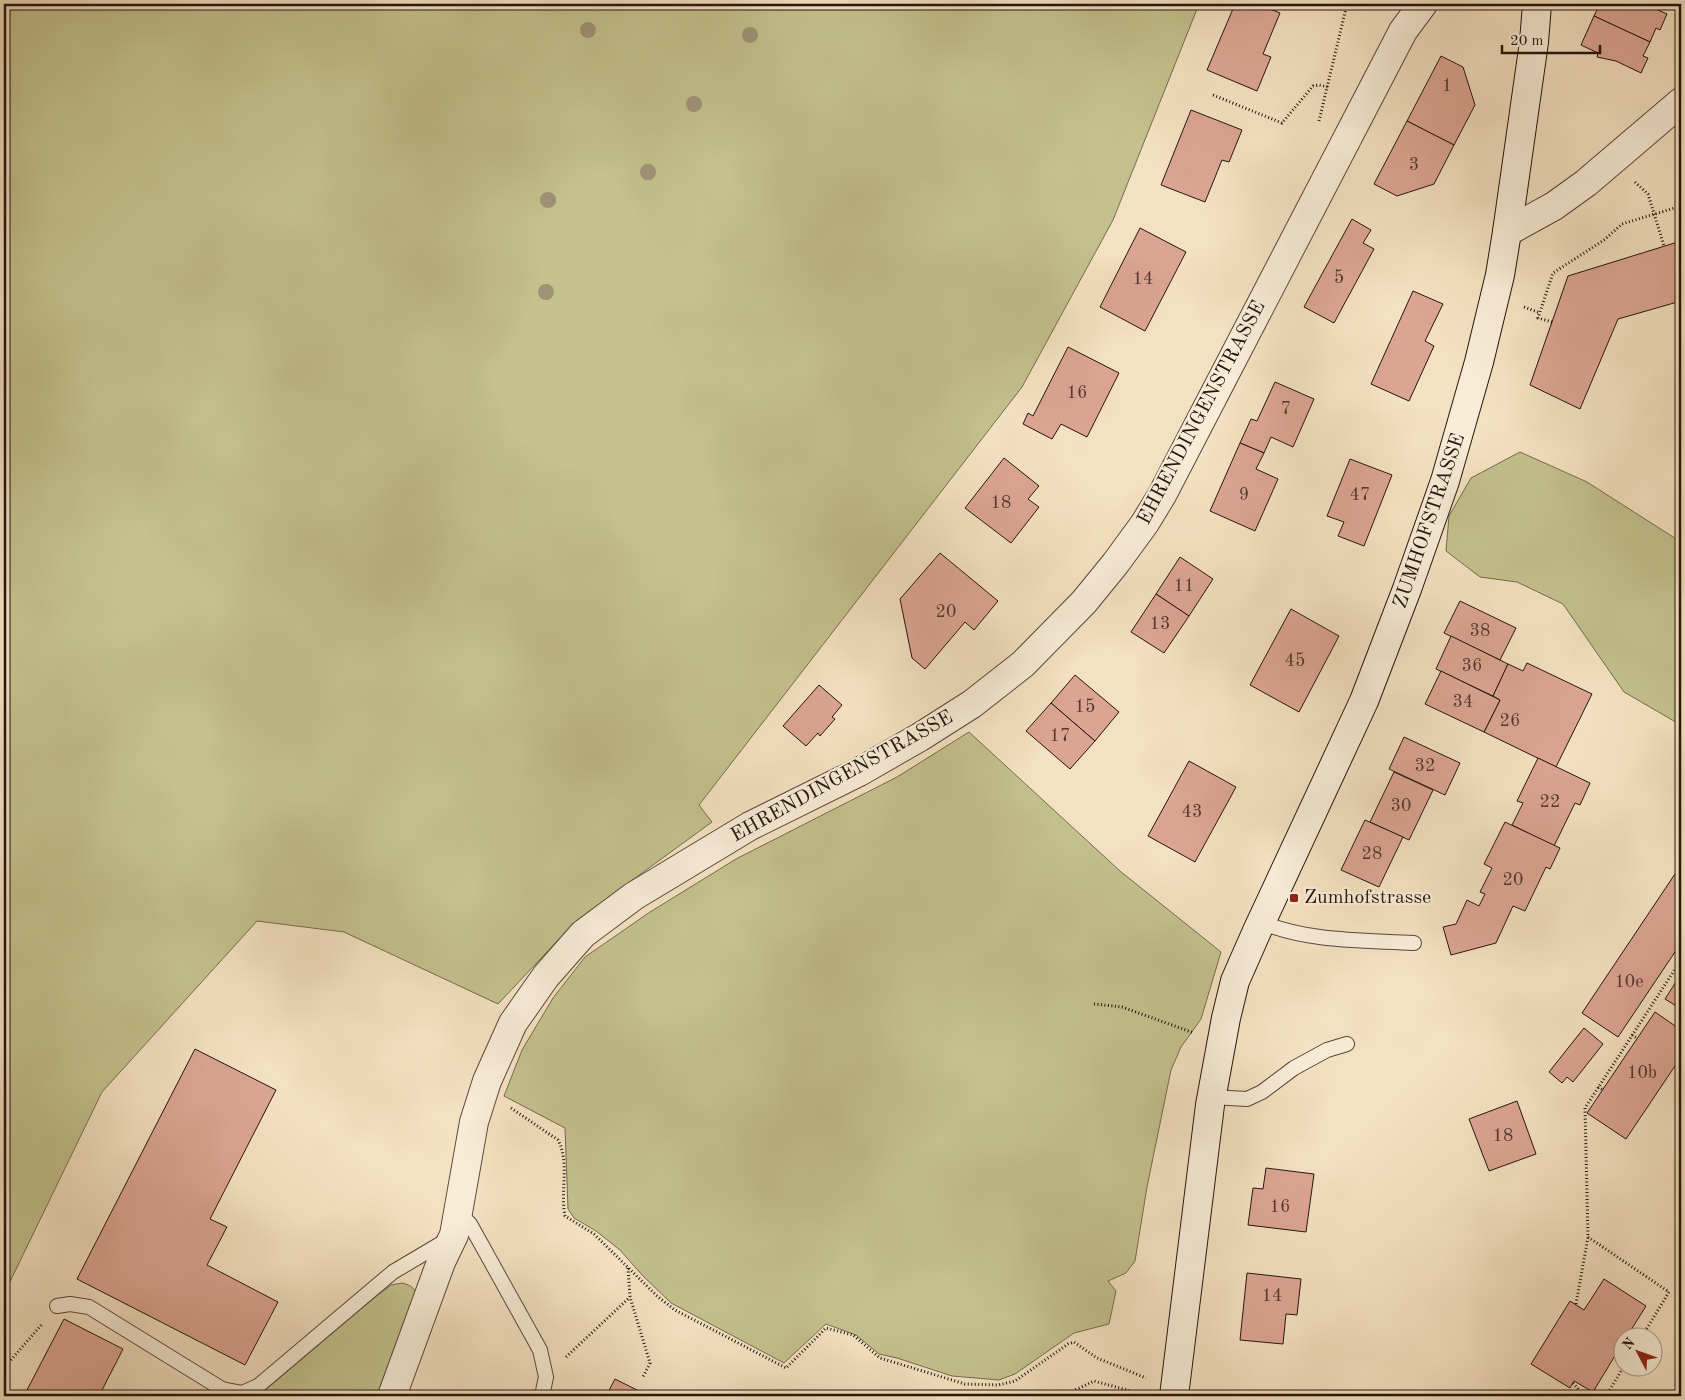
<svg xmlns="http://www.w3.org/2000/svg" width="1685" height="1400" viewBox="0 0 1685 1400" font-family="'Old Standard TT',serif">
<rect width="100%" height="100%" fill="#f4e1c1"/>
<filter id="stains"><feTurbulence type="fractalNoise" baseFrequency=".004" numOctaves="4"/><feColorMatrix values="0 0 0 0 .2 0 0 0 0 .09 0 0 0 0 .02 0 0 0 .5 -.17"/></filter>
<radialGradient id="worn" r=".72"><stop offset=".6" stop-color="#630" stop-opacity="0"/><stop offset="1" stop-color="#630" stop-opacity=".3"/></radialGradient>
<g fill="#c3c18d" stroke="#746b4e">
<polygon points="4,4 1199,4 1113,220 1022,387 699,805 712,822 576,921 498,1004 344,932 257,921 102,1092 4,1294"/>
<polygon points="1520,452 1587,482 1681,542 1681,728 1674,721 1624,692 1563,604 1517,582 1480,577 1446,551 1449,516 1471,478"/>
<polygon points="969,732 1120,871 1221,952 1201,1019 1181,1047 1171,1070 1147,1187 1135,1261 1126,1273 1108,1281 1116,1291 1109,1324 1074,1333 1015,1374 999,1380 952,1376 897,1358 879,1354 856,1335 826,1324 784,1363 671,1303 642,1275 620,1250 596,1231 574,1218 568,1209 565,1128 504,1096 522,1050 553,998 585,957 650,912 736,859 897,777"/>
<path d="M402 1283C410 1285 414 1287 417 1295L379 1396H265L263 1392 374 1298 391 1285Z"/>
</g>
<g fill="#dca593" stroke="#24150f">
<polygon points="1235,4 1258,4 1280,13 1263,54 1271,57 1257,91 1207,70"/>
<polygon points="1600,4 1645,4 1667,14 1660,30 1656,28 1650,42 1594,16"/>
<polygon points="1645,4 1661,4 1658,10"/>
<polygon points="1594,16 1650,42 1643,56 1648,58 1641,73 1616,61 1597,57 1598,53 1581,45"/>
<polygon points="1441,56 1463,67 1475,105 1454,145 1407,121"/>
<polygon points="1191,110 1242,130 1229,162 1222,160 1205,202 1161,185"/>
<polygon points="1407,121 1454,145 1434,184 1397,196 1374,184"/>
<polygon points="1352,219 1371,230 1363,243 1374,249 1334,323 1304,307"/>
<polygon points="1140,228 1186,252 1145,331 1100,307"/>
<polygon points="1681,241 1681,301 1618,319 1580,409 1530,385 1568,276"/>
<polygon points="1413,291 1443,304 1425,341 1434,346 1409,401 1371,384"/>
<polygon points="1068,347 1119,373 1087,437 1061,424 1052,439 1023,424 1028,413 1033,416"/>
<polygon points="1275,382 1314,399 1293,447 1271,437 1264,453 1240,443 1251,419 1257,421"/>
<polygon points="1240,443 1264,453 1256,469 1278,479 1255,531 1210,511"/>
<polygon points="1004,458 1039,486 1028,499 1039,507 1011,543 965,508"/>
<polygon points="1350,459 1392,475 1364,546 1338,536 1344,522 1327,516"/>
<polygon points="940,553 998,601 974,630 965,622 925,669 912,658 900,599"/>
<polygon points="1180,557 1213,579 1189,616 1156,594"/>
<polygon points="1156,594 1189,616 1164,653 1131,632"/>
<polygon points="1460,601 1516,628 1500,660 1444,633"/>
<polygon points="1291,609 1339,636 1299,712 1250,685"/>
<polygon points="1451,636 1508,664 1493,696 1436,669"/>
<polygon points="1527,663 1592,694 1556,767 1484,732 1500,700 1493,696 1508,664 1523,671"/>
<polygon points="1441,671 1500,700 1484,732 1425,704"/>
<polygon points="1075,675 1119,712 1095,741 1051,703"/>
<polygon points="819,685 842,705 832,717 835,719 820,736 818,733 806,746 783,726"/>
<polygon points="1051,703 1095,741 1070,769 1026,731"/>
<polygon points="1404,737 1460,763 1445,795 1389,769"/>
<polygon points="1538,758 1590,783 1580,805 1575,803 1554,846 1512,825 1523,803 1517,801"/>
<polygon points="1189,761 1236,787 1195,862 1148,836"/>
<polygon points="1394,772 1433,790 1409,840 1370,822"/>
<polygon points="1365,820 1403,837 1379,887 1341,870"/>
<polygon points="1505,822 1560,848 1550,869 1546,867 1525,911 1513,906 1496,943 1451,955 1443,927 1456,924 1467,900 1479,906 1485,894 1480,892 1492,868 1484,864"/>
<polygon points="1681,865 1681,943 1618,1037 1582,1013"/>
<polygon points="1681,974 1681,1009 1665,999"/>
<polygon points="1655,1012 1681,1030 1681,1057 1626,1139 1587,1113"/>
<polygon points="1584,1028 1603,1044 1573,1082 1567,1077 1562,1083 1549,1072"/>
<polygon points="195,1049 276,1090 210,1219 227,1227 207,1265 278,1302 245,1365 77,1279"/>
<polygon points="1517,1101 1536,1154 1489,1171 1469,1119"/>
<polygon points="1266,1168 1314,1174 1306,1232 1248,1225 1253,1188 1263,1189"/>
<polygon points="1247,1273 1301,1279 1297,1315 1286,1314 1283,1344 1240,1340"/>
<polygon points="1604,1279 1646,1306 1626,1338 1622,1338 1622,1344 1593,1392 1574,1381 1570,1388 1531,1364 1570,1301 1584,1310"/>
<polygon points="64,1319 123,1349 99,1396 40,1396 27,1390"/>
<polygon points="615,1379 649,1396 606,1396"/>
<polygon points="1526,1390 1527,1396 1503,1396"/>
</g>
<g fill="none" stroke-linecap="round" stroke-linejoin="round">
<defs>
<g id="lane">
<path d="M1261 922C1308 942 1363 940 1414 943"/>
<polyline points="1211,1097 1247,1099 1262,1092 1294,1068 1327,1050 1347,1044"/>
<polyline points="458,1212 470,1224 540,1350 546,1377 542,1396"/>
<polyline points="57,1306 70,1304 89,1307 222,1389 242,1393 258,1386 393,1272 447,1240"/>
</g>
<g id="street">
<polyline points="1507,232 1554,206 1586,183 1681,102"/>
<polyline points="392,1396 441,1262 454,1235 474,1122 487,1081 513,1023 546,976 583,934 634,896 750,826 859,772 920,737 972,704 1023,664 1084,602 1115,564 1145,523 1162,495 1403,31 1423,4"/>
</g>
<polyline id="secondary" points="1174,1396 1210,1105 1226,1018 1235,981 1257,931 1364,701 1407,589 1445,481 1479,362 1500,275 1507,232 1534,42 1537,4"/>
</defs>
<use href="#lane" stroke="#58483c" stroke-width="16"/>
<use href="#street" stroke="#58483c" stroke-width="30"/>
<use href="#secondary" stroke="#24150f" stroke-width="30"/>
<g stroke="#24150f" stroke-width="3" stroke-dasharray="1 2.5" stroke-linecap="butt">
<polyline points="1213,95 1282,123 1313,86 1319,85 1328,87"/>
<polyline points="1319,121 1347,4"/>
<polyline points="1635,182 1648,194 1664,246"/>
<polyline points="1524,307 1540,313"/>
<polyline points="1552,322 1538,318 1553,273 1604,240 1622,224 1681,206"/>
<polyline points="1676,951 1681,954"/>
<polyline points="1094,1004 1122,1007 1194,1033"/>
<polyline points="1632,1035 1637,1038"/>
<polyline points="1598,1087 1603,1090"/>
<path d="M511 1108 558 1140C570 1162 560 1192 565 1216L594 1234 657 1296 675 1310 786 1368 826 1328 853 1335 880 1358 965 1384 998 1385 1015 1381 1068 1344 1074 1342 1097 1358 1146 1378"/>
<polyline points="1588,1237 1669,1292 1641,1338"/>
<polyline points="628,1268 630,1297 650,1363 643,1377"/>
<polyline points="1576,1304 1588,1237 1585,1108 1681,960"/>
<polyline points="566,1357 630,1297"/>
<polyline points="4,1368 43,1323"/>
<polyline points="1573,1383 1584,1396"/>
<polyline points="1063,1396 1094,1381 1145,1395"/>
<polyline points="1606,1396 1623,1368"/>
</g>
<use href="#lane" stroke="#f8ecd7" stroke-width="14"/>
<use href="#street" stroke="#f8ecd7" stroke-width="28"/>
<use href="#secondary" stroke="#f8ecd7" stroke-width="28"/>
</g>
<g fill="#a09277">
<circle cx="588" cy="30" r="8"/>
<circle cx="750" cy="35" r="8"/>
<circle cx="694" cy="104" r="8"/>
<circle cx="648" cy="172" r="8"/>
<circle cx="548" cy="200" r="8"/>
<circle cx="546" cy="292" r="8"/>
</g>
<rect fill="#8f2418" stroke="#f8ecd7" stroke-width="2" x="1289" y="893" width="10" height="10" rx="2.5"/>
<g text-anchor="middle" dominant-baseline="central" stroke-width="4.5" stroke-linejoin="round" paint-order="stroke">
<g font-size="18" fill="#523930">
<text x="1447" y="86">1</text>
<text x="1414" y="165">3</text>
<text x="1339" y="278">5</text>
<text x="1143" y="279">14</text>
<text x="1077" y="393">16</text>
<text x="1286" y="409">7</text>
<text x="1244" y="495">9</text>
<text x="1360" y="495">47</text>
<text x="1001" y="503">18</text>
<text x="1184" y="586">11</text>
<text x="946" y="612">20</text>
<text x="1160" y="624">13</text>
<text x="1480" y="631">38</text>
<text x="1295" y="661">45</text>
<text x="1472" y="666">36</text>
<text x="1463" y="702">34</text>
<text x="1085" y="707">15</text>
<text x="1510" y="721">26</text>
<text x="1060" y="736">17</text>
<text x="1425" y="766">32</text>
<text x="1550" y="802">22</text>
<text x="1401" y="806">30</text>
<text x="1192" y="812">43</text>
<text x="1372" y="854">28</text>
<text x="1513" y="880">20</text>
<text x="1629" y="982">10e</text>
<text x="1642" y="1073">10b</text>
<text x="1503" y="1136">18</text>
<text x="1280" y="1207">16</text>
<text x="1272" y="1296">14</text>
</g>
<g font-size="20" fill="#24150f" stroke="#f8ecd7">
<text transform="translate(1202 413) rotate(-62)">EHRENDINGENSTRASSE</text>
<text transform="translate(1430 521) rotate(-71)">ZUMHOFSTRASSE</text>
<text transform="translate(842 777) rotate(-29)">EHRENDINGENSTRASSE</text>
</g>
<g font-size="20" fill="#24150f" stroke="#f8ecd7" text-anchor="start">
<text x="1304" y="898">Zumhofstrasse</text>
</g>
</g>
<rect width="1685" height="1400" fill="none" stroke="#f4e1c1" stroke-width="20"/>
<rect x="5" y="5" width="1675" height="1390" fill="none" stroke="#24150f" stroke-width="2.5"/>
<rect x="10" y="10" width="1665" height="1380" fill="none" stroke="#24150f"/>
<g transform="translate(1638 1352) rotate(311)"><circle r="24" fill="#f8ecd7" stroke="#a39687"/>
<path d="M0-4L9 19L0 12L-9 19Z" fill="#8f2418"/>
<text y="-8" font-size="14" font-weight="bold" text-anchor="middle" fill="#24150f">N</text>
</g>
<path d="M1502 45v8h98v-8" fill="none" stroke="#24150f" stroke-width="2.5"/>
<text x="1510" y="45" font-size="15" fill="#24150f" stroke="#f8ecd7" stroke-width="4" paint-order="stroke">20 m</text>
<rect width="100%" height="100%" filter="url(#stains)"/>
<rect width="100%" height="100%" fill="url(#worn)"/>
</svg>
